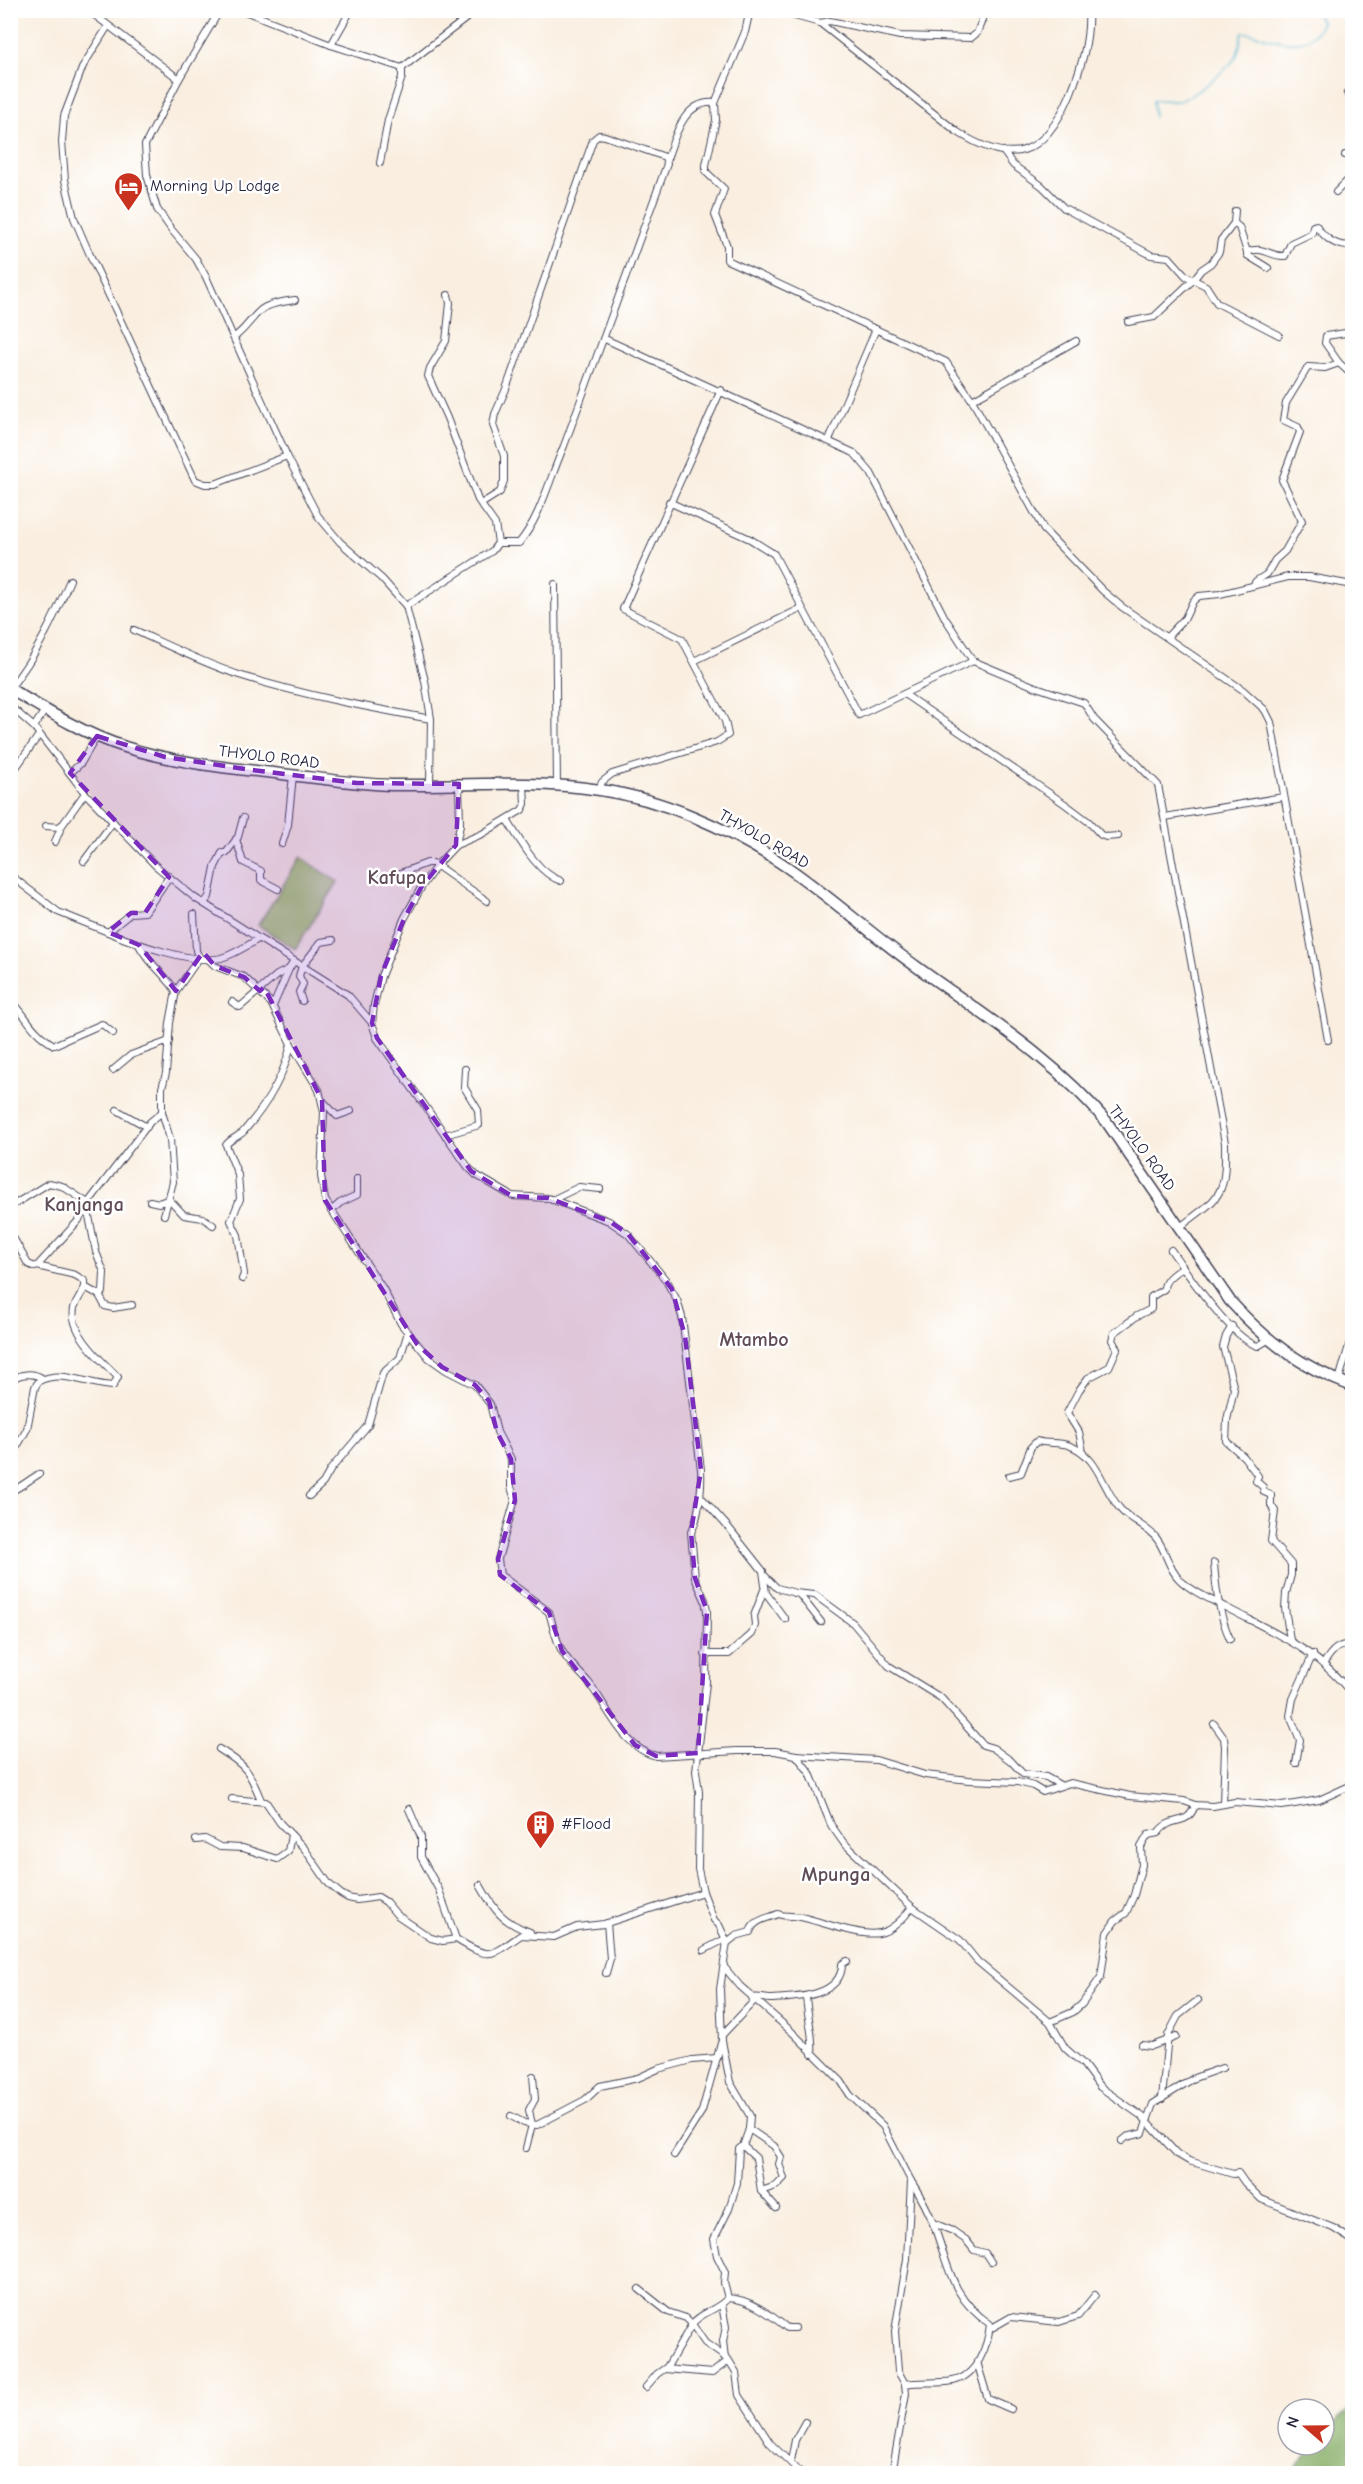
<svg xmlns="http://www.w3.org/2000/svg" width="1363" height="2484" viewBox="0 0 1363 2484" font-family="'Comic Neue',sans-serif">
<rect width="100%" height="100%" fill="#fff"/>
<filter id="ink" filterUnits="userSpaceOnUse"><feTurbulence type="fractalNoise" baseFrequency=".0167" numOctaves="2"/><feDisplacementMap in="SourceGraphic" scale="12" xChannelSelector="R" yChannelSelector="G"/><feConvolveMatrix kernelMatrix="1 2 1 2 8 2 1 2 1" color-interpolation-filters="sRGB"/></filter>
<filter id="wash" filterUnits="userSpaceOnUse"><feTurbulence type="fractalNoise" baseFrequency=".008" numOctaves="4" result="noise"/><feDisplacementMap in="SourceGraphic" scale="24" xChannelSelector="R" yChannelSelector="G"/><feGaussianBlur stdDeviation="1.35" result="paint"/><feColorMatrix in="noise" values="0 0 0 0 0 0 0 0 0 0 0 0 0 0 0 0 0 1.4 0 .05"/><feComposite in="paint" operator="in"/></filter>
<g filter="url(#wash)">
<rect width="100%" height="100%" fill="#f9eedf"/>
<polygon fill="#a6c871" stroke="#647556" stroke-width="1.5" points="301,857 338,882 295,949 258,925"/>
<polygon fill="#84ac63" stroke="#53674f" stroke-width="1.5" points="1352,2406 1352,2473 1291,2473 1317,2445 1324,2445 1324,2437"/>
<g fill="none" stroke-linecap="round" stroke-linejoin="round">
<path stroke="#4db0cc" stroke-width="1.5" d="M1154 117 1153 101C1162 98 1169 102 1177 101 1190 100 1232 66 1237 55 1240 47 1240 39 1243 32 1272 36 1304 58 1322 23L1317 15 1318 10"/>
</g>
</g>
<g filter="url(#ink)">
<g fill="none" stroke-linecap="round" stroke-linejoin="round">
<defs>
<g id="minor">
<polyline points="88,10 179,79"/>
<polyline points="220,10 179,79 145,145 147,175 157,209 171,229 196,259 206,277 287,456 318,516 340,542 382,579 406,606 425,681 431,719 430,784"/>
<polyline points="242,10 331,45 402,68 477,10"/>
<polyline points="750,10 745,32 715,103 716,120 706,165 706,172 724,189 715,215 727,246 727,260 946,362 972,400 1044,530 1103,591 1122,607 1243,690 1265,710 1271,722 1328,1040"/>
<path d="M773 10 820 23 956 131C1013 168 1044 156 1070 95 1081 68 1090 40 1088 10"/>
<polyline points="820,23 830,21 900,36 971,38 977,33 982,20"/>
<polyline points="108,26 83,66 64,116 62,142 65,180 74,218 90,255 195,480 205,484 215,484 287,456"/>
<polyline points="331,45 351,10"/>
<polyline points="1347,93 1352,98"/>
<polyline points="1003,151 1013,165 1042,186 1064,208 1151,255 1169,257 1186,276 1206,286 1217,303 1279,335"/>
<polyline points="1345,155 1352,156"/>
<path d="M667 159C675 136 684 100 715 103"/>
<polyline points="380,163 388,120 402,77 402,68"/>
<polyline points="1336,192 1352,176"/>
<path d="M1234 223 1239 227 1247 252C1266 245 1268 257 1285 256L1291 243 1312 233 1313 226 1316 225C1324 238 1337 248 1352 245"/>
<polyline points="1247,252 1247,255 1268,268"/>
<polyline points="1128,322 1154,317 1194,279 1201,270 1211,263 1219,252 1221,240 1234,223 1235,211"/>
<path d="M234 338C263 313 250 306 295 300"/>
<path d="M605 339 854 453 871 473 945 618 973 661 1033 686 1084 703 1094 719 1158 785 1225 1143C1226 1197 1221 1196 1180 1227"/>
<polyline points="1339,363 1352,375"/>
<polyline points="972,400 1076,341"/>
<polyline points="829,440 876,329"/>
<polyline points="669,502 750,539 774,554 859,715 973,661"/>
<path d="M481 504 500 492 504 481V456L493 425 495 414 506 389 593 140 599 135 605 136 665 157 667 164 564 446C550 477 541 517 519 543H498"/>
<polyline points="555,584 557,786"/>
<polyline points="1253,586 1256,581 1267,574 1275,560 1285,551 1302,521 1282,480 1300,432 1298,427 1283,420 1286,403 1308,367 1325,368 1339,363 1325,343 1326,336 1352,332"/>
<polyline points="406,606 492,551 498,543 495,524 478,500 447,418 428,376 430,368 446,341 450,303 448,295"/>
<path d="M134 630C169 646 203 663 239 675 302 695 366 707 431 719"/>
<polyline points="1167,637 1185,618 1193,601 1199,596 1220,594 1288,577 1309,577 1352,585"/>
<polyline points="694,661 802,608"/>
<path d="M10 688C36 656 54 618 70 580"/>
<polyline points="904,694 1065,804 1089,822 1101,835 1106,837 1118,836"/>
<polyline points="10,706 34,727 85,793 156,866 195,898 348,995 372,1023"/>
<polyline points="34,727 45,710"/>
<polyline points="70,773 81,763 97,736"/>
<polyline points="10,776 39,735"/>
<path d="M459 784 460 825 456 845 437 865 422 886 404 919 381 976 374 1005 372 1023 377 1038 468 1167 476 1175 512 1196 548 1198 609 1221 628 1234 665 1279 677 1300 682 1317 701 1470C702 1485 699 1520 691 1532L695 1578 705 1600 707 1611 706 1683 696 1771 699 1792 698 1869 703 1892 714 1920 719 1925 727 1942 720 1989 722 2041 730 2082 750 2116 749 2129 743 2146 739 2149 737 2183 729 2209 714 2239 717 2256 725 2272 724 2283 728 2298C750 2299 770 2314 787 2328H795"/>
<polyline points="599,789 602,782 612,774 717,742 728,735 725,721 682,639 623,609 721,390"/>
<polyline points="1165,817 1283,797"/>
<path d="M507 820C520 840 537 873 561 881"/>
<polyline points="46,826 59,827 63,824 85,793"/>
<polyline points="236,839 243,862 261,871 261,880 278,889"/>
<polyline points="55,842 62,825"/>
<polyline points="282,844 288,825 293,775"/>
<polyline points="456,845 482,834 522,810 525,804 524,785"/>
<polyline points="84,861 113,822"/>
<polyline points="10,875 58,912 108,932 131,913 145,912 169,877"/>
<polyline points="374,878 390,877 427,863 433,863 487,901"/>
<polyline points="204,903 209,897 215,867 222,853 226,853 238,837 243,818"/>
<polyline points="194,914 196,951 200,958"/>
<path d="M108 932C134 943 194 965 221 958 235 954 247 946 258 939"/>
<path d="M139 945C148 963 165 974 176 991L170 1023 166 1073 162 1088V1112L170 1139 173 1182 164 1215"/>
<path d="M209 960 215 966 244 977 271 1003 291 1044 319 1090 324 1112 321 1176 325 1200 383 1289 401 1324 429 1358 446 1370 475 1385 490 1404 497 1432 511 1459V1487L515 1500 498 1559 500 1575 549 1612C553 1625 555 1638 562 1651 569 1664 580 1672 589 1683 608 1707 623 1748 656 1756L737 1751H775L796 1755 810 1773 831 1825 843 1842 912 1907 960 1940 977 1961 1050 2022 1065 2048 1083 2064 1100 2087 1143 2117 1177 2154 1189 2161 1233 2174 1238 2173 1245 2183 1261 2199 1333 2228 1352 2240"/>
<polyline points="176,991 199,958"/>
<path d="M10 999C29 1018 29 1030 54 1045L102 1024 113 1033"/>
<polyline points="302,1001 299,992 303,984 299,976 302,966 321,942 333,940"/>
<polyline points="232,1002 240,1007 277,975 289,969 294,961"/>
<polyline points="273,1006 289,969"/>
<polyline points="113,1070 131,1055 169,1041"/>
<polyline points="323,1101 337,1116 351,1111"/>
<polyline points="117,1110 147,1127"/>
<polyline points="445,1135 479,1125 478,1110 464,1087 465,1069"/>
<polyline points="552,1200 579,1187 600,1189"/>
<polyline points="150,1201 159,1203 169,1199 184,1215 203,1218 213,1225"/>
<polyline points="87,1206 96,1252 104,1272 103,1292 99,1295"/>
<polyline points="10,1207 49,1183 62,1186 88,1203"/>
<polyline points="331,1211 340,1203 357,1195 357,1179"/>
<polyline points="10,1232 28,1264 35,1267 38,1265 79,1220 88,1203 150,1122 162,1112"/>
<path d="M1171 1250C1186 1272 1233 1340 1258 1346L1268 1340"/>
<polyline points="37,1266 75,1275 85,1281 85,1287"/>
<path d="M242 1279 244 1274 238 1235 231 1221 240 1199 238 1175 226 1145C231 1138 239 1137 244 1131 266 1106 284 1076 291 1044"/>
<polyline points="1232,1326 1226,1336 1223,1347 1234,1389 1227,1420 1226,1441 1244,1457 1258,1476 1256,1481 1263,1487 1264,1492 1271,1495 1271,1505 1275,1511 1271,1541 1291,1564 1291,1575 1286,1593 1285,1608 1290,1640"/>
<polyline points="1339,1380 1352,1335"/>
<path d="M10 1381C19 1373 34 1372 43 1379"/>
<path d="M1083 1452 1079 1432 1067 1413 1079 1390 1088 1378 1109 1367 1117 1349 1112 1340 1114 1333 1137 1316 1151 1309V1297L1164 1289C1164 1279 1175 1273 1183 1267"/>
<path d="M10 1459 27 1429 35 1387 39 1381C64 1369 87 1385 113 1386L118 1377C103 1362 69 1333 74 1308 76 1302 82 1294 85 1287L99 1295 105 1306 113 1308 132 1305"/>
<path d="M1009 1476 1021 1473 1031 1447 1037 1441C1047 1444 1058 1442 1068 1445 1099 1455 1102 1489 1121 1510 1131 1521 1148 1527 1157 1539 1166 1551 1168 1568 1179 1579 1191 1591 1210 1599 1225 1607 1276 1634 1315 1648 1352 1694"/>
<path d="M10 1492C21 1487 29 1480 39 1474"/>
<polyline points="309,1496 323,1483 331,1469 368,1425 383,1373 400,1358 408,1332"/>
<polyline points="700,1496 729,1528 763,1571 766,1593 785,1619"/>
<path d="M1214 1563C1216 1590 1219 1615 1230 1639"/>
<polyline points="765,1576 777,1588 799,1594 821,1622"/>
<polyline points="794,1593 815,1595 853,1623 889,1666 941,1698 983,1745 993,1748 1011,1761 1023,1774 1046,1777 1060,1785"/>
<polyline points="705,1654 729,1654 752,1634 755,1625 754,1616 765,1587"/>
<path d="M1324 1663C1331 1652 1338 1643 1352 1645"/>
<polyline points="1214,1724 1224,1738 1225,1747 1223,1804"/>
<path d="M219 1749C247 1766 249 1771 261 1800"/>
<polyline points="796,1755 876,1760 925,1775 969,1780 1018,1782 1033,1786 1043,1792 1070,1783 1130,1796 1184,1801 1195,1805 1213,1806 1235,1802 1282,1806 1319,1800 1352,1785"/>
<polyline points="1296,1763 1300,1740 1290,1716 1293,1699 1313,1654"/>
<path d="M232 1799 266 1802 280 1823 304 1848 329 1884 341 1894 348 1898 357 1900 378 1897 386 1902 397 1915 431 1938 443 1941 456 1939C491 1961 491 1956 521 1935L554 1937 577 1927 604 1924 703 1892"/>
<polyline points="409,1809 421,1837 421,1857 439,1890 456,1939"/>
<polyline points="196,1840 205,1839 220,1847 243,1848 277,1859 288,1851 291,1835"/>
<path d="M480 1885C494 1910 502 1922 530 1932"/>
<path d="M726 1944 736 1936 750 1932C754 1919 767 1919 778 1914 786 1917 793 1915 801 1917 819 1921 861 1937 879 1933 892 1931 905 1917 912 1907"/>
<polyline points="704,1950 725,1939"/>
<polyline points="724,1967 740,1986 792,2032 841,2081 850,2095 883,2126 911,2181 907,2259 895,2331 898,2371 905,2384 906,2393 892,2474"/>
<polyline points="606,1973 610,1959 607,1923"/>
<path d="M806 1996C807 2017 814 2034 812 2054"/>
<path d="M752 1998C759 1996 764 1999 770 1999 795 1998 842 1997 842 1964L847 1961"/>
<path d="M1050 2022 1073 2012 1082 2004 1101 1977 1107 1933 1115 1921 1126 1913 1134 1895 1142 1865 1141 1847 1148 1835 1158 1833C1171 1814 1188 1828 1195 1805"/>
<polyline points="723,2034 755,2000"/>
<polyline points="1142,2045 1152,2046 1176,2037"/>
<polyline points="1162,2099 1168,2035 1178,2016 1198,2000"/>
<polyline points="511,2116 524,2123 537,2125 585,2100 600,2086 638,2078 658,2069 692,2060 717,2058"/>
<polyline points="1122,2141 1127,2137 1143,2133 1153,2104 1194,2078 1222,2068"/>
<polyline points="743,2146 756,2158 761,2191 776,2186 784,2178 779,2164 781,2157 774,2146 749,2129"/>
<polyline points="526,2148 532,2125 529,2110 535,2099 533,2076"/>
<polyline points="674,2155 702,2111 721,2043"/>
<polyline points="761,2191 776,2208"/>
<polyline points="933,2223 953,2231 966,2240 974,2250 985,2253 991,2262"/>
<polyline points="639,2289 668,2312 686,2318 692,2324 667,2367 657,2374 646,2387"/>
<path d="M728 2298C718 2310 701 2312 692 2324L705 2343 728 2359 736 2372 739 2395 770 2443 802 2474"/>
<polyline points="722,2305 726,2327 723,2341 725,2358"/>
<polyline points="990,2329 1011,2317 1059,2322 1078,2316 1095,2295"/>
<polyline points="977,2362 988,2399 1011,2409"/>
<polyline points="665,2369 712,2373 728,2361"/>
<path d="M905 2384C921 2381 937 2384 953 2381 977 2376 988 2346 990 2324 951 2298 949 2266 934 2226 929 2211 920 2195 911 2181"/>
<polyline points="791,2461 795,2440 805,2422"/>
</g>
<path id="trunk" d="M10 689C47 711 84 734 125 747 175 763 230 768 282 774 318 778 355 784 392 785 461 786 531 779 600 790 663 799 727 828 781 863 828 894 870 934 917 967 983 1015 1053 1058 1106 1121L1230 1301C1267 1342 1300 1366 1352 1386"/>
</defs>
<use href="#minor" stroke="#424154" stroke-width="8"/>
<use href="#trunk" stroke="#424154" stroke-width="13"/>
<use href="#minor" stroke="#fff" stroke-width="6"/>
<use href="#trunk" stroke="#fff" stroke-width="10"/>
</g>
</g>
<path fill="#7b2cbf" fill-opacity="0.2" stroke="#7b2cbf" stroke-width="4.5" stroke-dasharray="12 8" stroke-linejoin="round" d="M97 736 165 757 252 770 357 783 459 784 456 845 422 886 404 919 381 976 372 1023 377 1038 471 1171 512 1196 548 1198 609 1221 628 1234 672 1289 685 1336 701 1470 691 1532 695 1578 707 1611 698 1753 656 1756 635 1745 562 1651 549 1612 500 1575 498 1559 515 1500 511 1459 497 1432 489 1401 475 1385 442 1367 417 1344 325 1200 322 1100 264 987 260 991 244 977 215 966 203 952 176 991 139 945 108 932 131 913H145L169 877 70 773Z"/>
<defs>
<symbol id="hotel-pin" viewBox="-11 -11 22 30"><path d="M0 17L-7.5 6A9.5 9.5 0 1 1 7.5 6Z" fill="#c8321e" stroke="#fff"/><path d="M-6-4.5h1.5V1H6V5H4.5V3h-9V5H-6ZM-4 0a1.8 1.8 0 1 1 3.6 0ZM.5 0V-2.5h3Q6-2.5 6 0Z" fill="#fff"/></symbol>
<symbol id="building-pin" viewBox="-11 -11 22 30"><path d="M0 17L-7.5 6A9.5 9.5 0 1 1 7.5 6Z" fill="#c8321e" stroke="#fff"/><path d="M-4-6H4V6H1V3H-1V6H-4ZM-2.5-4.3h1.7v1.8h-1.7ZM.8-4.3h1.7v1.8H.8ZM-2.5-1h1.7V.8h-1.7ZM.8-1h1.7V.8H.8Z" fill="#fff"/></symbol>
</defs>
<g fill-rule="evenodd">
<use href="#hotel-pin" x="112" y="170" width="33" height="45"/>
<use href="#building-pin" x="524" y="1808" width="33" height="45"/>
</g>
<g text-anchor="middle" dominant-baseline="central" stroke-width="5" stroke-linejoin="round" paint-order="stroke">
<g font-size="16" fill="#22223b" stroke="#fff" text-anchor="start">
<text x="150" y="186">Morning Up Lodge</text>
<text x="561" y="1824">#Flood</text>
</g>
<g font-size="16" fill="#22223b" stroke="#fff">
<text transform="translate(269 757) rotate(7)">THYOLO ROAD</text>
<text transform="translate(764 839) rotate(30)">THYOLO ROAD</text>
<text transform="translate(1142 1148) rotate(54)">THYOLO ROAD</text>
</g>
<g font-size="20" font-weight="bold" fill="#604d58" stroke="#fff">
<text x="397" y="877">Kafupa</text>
<text x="84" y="1204">Kanjanga</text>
<text x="754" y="1339">Mtambo</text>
<text x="836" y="1874">Mpunga</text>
</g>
</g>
<rect width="1363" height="2484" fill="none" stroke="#fff" stroke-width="36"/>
<g transform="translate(1306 2427) rotate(290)"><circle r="28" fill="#ffffff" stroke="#a7a7b1" stroke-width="1.5"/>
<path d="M0-4.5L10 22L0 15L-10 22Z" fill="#c8321e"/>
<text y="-9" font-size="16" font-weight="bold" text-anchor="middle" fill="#22223b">N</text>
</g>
</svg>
